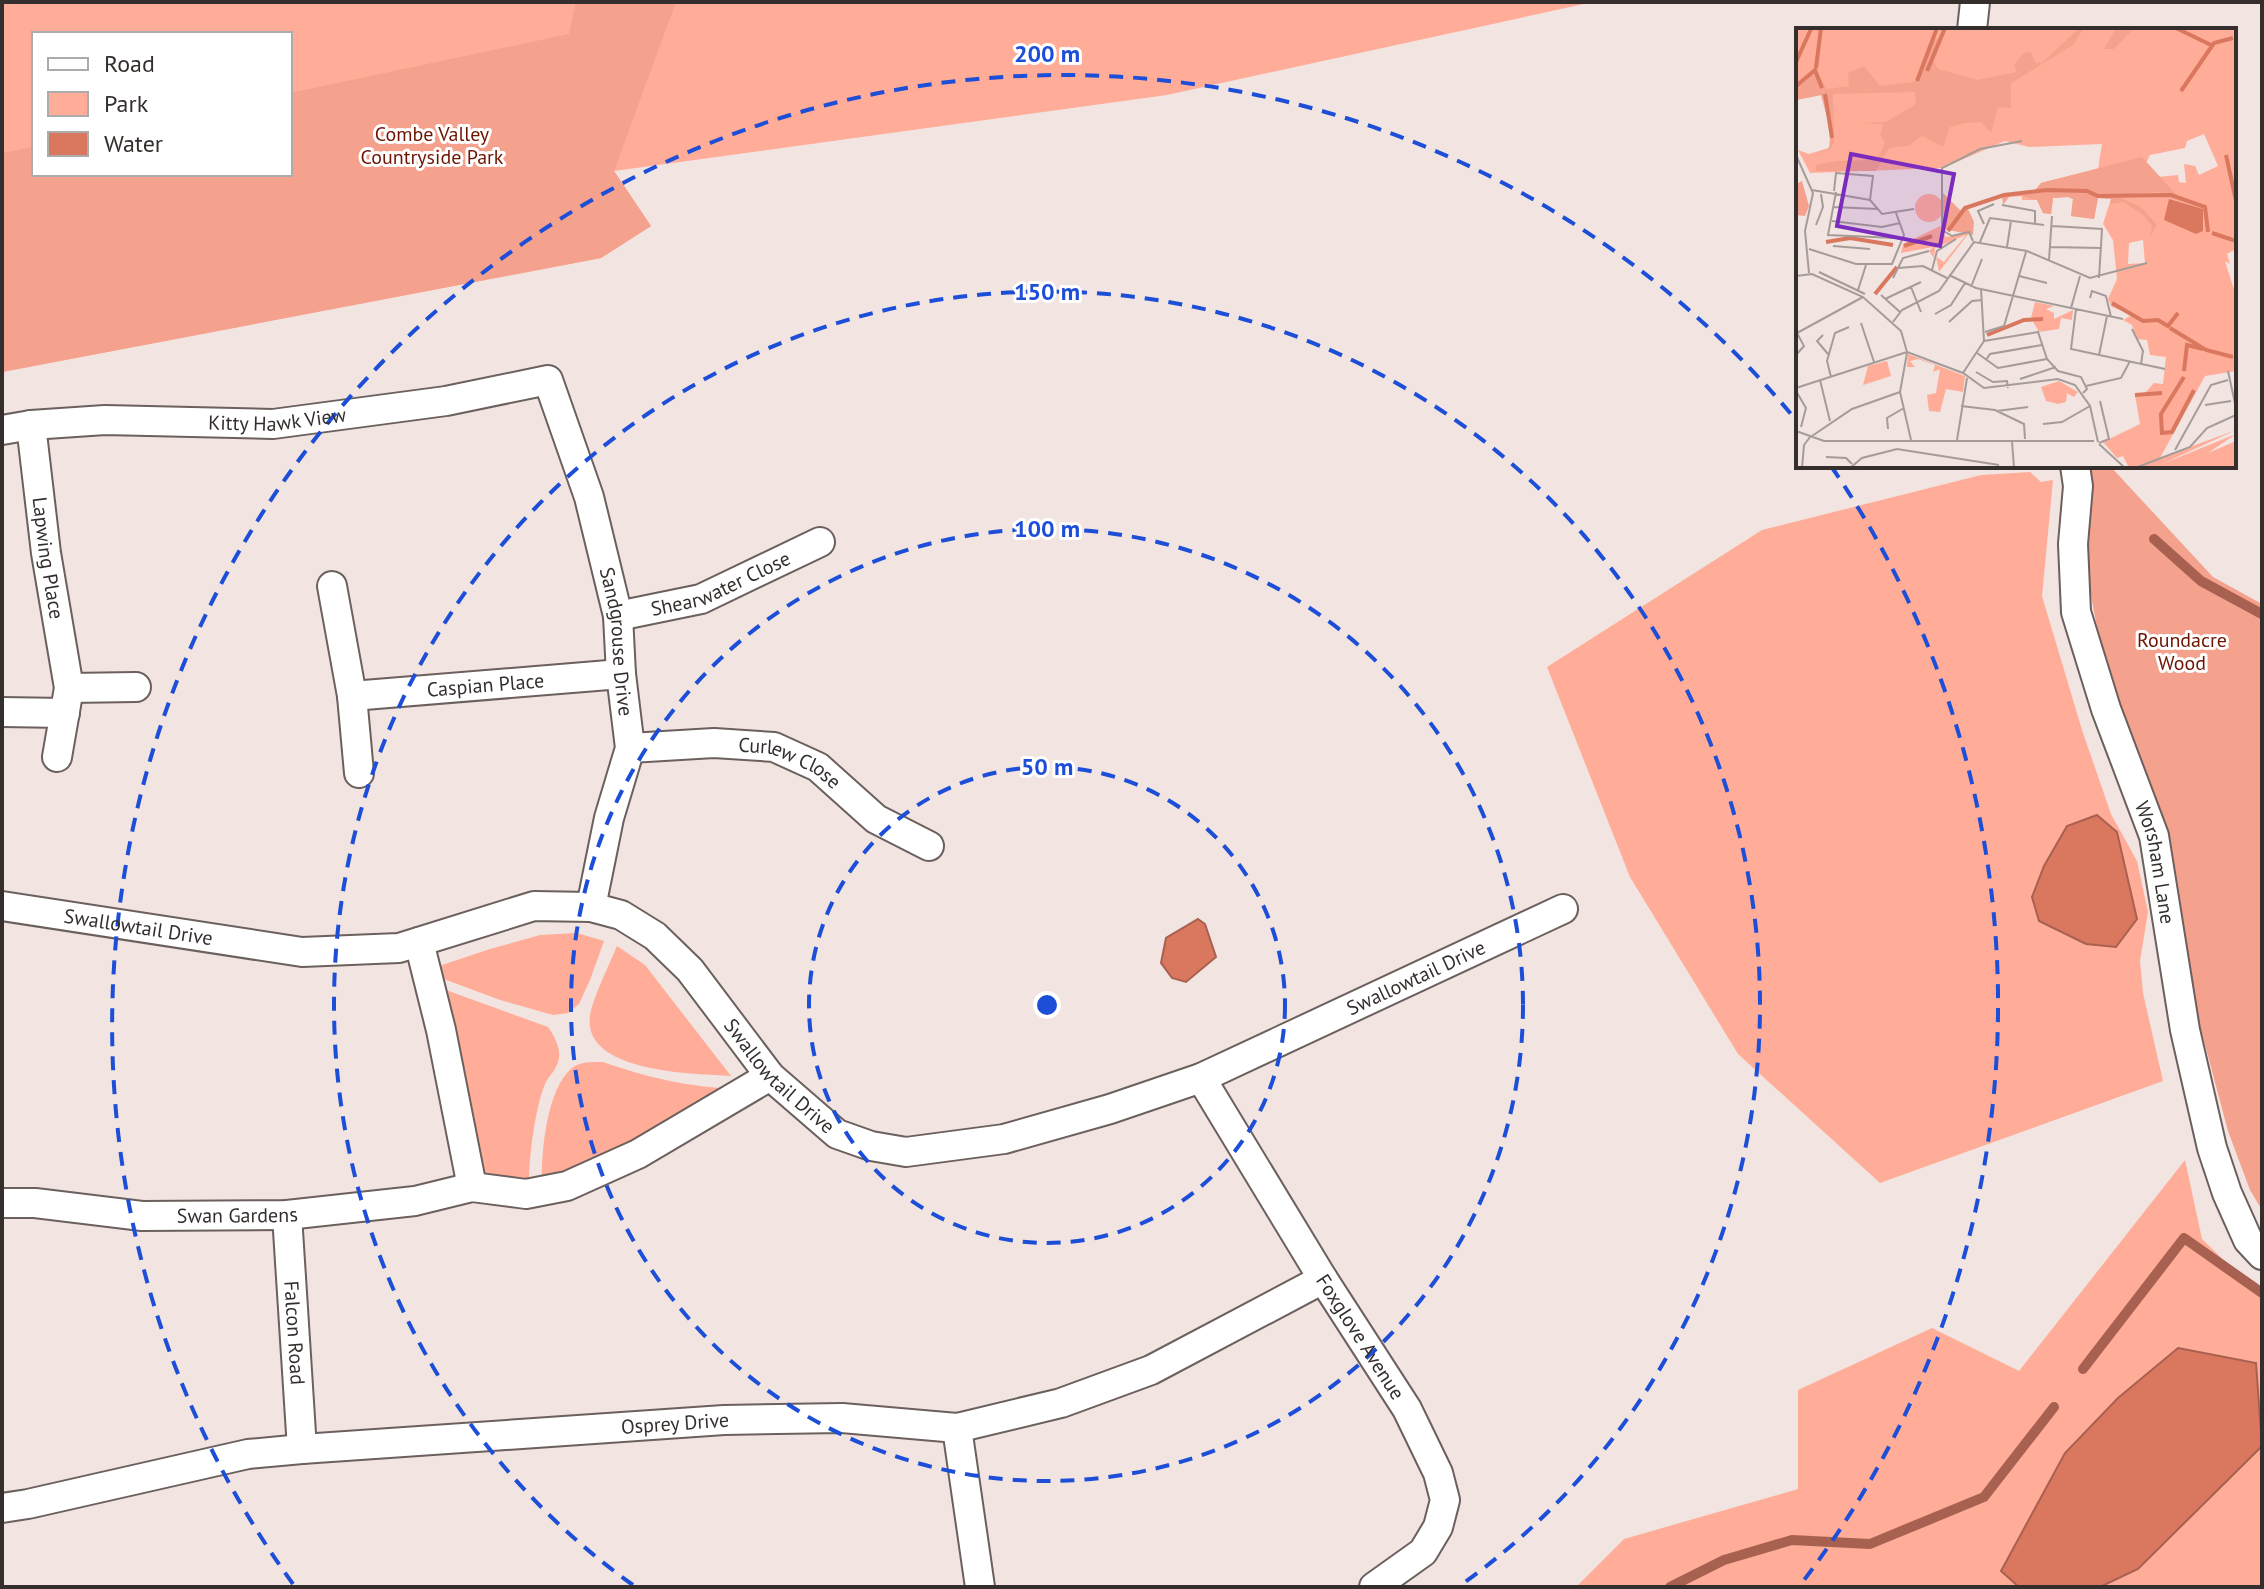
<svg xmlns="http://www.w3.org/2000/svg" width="2264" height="1589" viewBox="0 0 2264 1589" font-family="'PT Sans',sans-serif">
<rect width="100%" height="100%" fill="#f1e4e1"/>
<g fill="#ffad98" fill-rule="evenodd">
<path d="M2 2H1593L1167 95 614 171 651 226 601 258 2 372ZM34 34H290V174H34Z"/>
<polygon points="2030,472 2041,482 2053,480 2042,596 2082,730 2111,814 2137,861 2148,912 2140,961 2143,993 2163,1081 1880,1183 1738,1054 1630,877 1547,667 1762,530 1981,475"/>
<polygon points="577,933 604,941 590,980 579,1004 568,1013 553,1015 500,1000 441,978 439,966 490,949 540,935"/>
<path d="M617 946 645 965 731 1076C695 1074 582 1073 590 1016 592 1000 610 963 617 946Z"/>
<path d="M443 989 548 1027C555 1037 562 1050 558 1062 556 1070 548 1077 545 1084 535 1108 529 1157 529 1183H504L484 1172Z"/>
<path d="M603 1062C649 1078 681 1085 730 1089L635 1145 542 1182C541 1152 547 1088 572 1068 581 1061 593 1062 603 1062Z"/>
<polygon points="2185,1160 2202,1239 2262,1297 2262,1587 1576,1587 1624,1539 1798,1489 1798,1390 1932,1328 2019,1371"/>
</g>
<g fill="#f4a18d">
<polygon points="576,2 676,2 614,171 651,226 601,258 2,372 2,153 34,147 34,174 290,174 290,93 569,34"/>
<polygon points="2087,466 2110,466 2213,577 2262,604 2262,1210 2250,1190 2228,1131 2200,1026 2166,831 2104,666 2088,578"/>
</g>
<g fill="#da775f" stroke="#a86150" stroke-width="2">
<polygon points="2097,815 2117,832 2137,919 2116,947 2086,944 2039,921 2032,897 2044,866 2067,826"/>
<polygon points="1198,919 1205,924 1216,957 1186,982 1172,978 1161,963 1166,938"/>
<polygon points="2178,1348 2256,1363 2262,1446 2138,1569 2100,1587 2019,1587 2001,1571 2065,1453 2118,1398"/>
</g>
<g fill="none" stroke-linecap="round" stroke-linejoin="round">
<g stroke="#a86150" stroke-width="10">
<polyline points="2154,539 2201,581 2262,614"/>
<polyline points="2083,1369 2184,1238 2262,1293"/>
<polyline points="1670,1587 1724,1560 1792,1540 1870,1544 1984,1497 2054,1407"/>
</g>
<defs>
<g id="minor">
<polyline points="1972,30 1975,2"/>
<path id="s1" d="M31 425 46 553 69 688 57 757"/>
<path id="s2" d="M2 430 31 425 105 420 273 424 446 401 548 380 589 497 618 616 621 674 630 748 609 818 591 907"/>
<path id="s3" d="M2075 466 2078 486 2073 544 2076 612 2106 709 2154 836 2185 1030 2212 1148 2227 1193 2248 1240 2262 1255"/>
<polyline points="332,586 352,696 359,773"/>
<path id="s4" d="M618 616 701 599 820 542"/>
<polyline points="69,688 136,687"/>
<path id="s5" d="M352 696 621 674"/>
<polyline points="2,712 65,713"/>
<path id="s6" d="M630 748 714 743 774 747 818 767 876 819 929 846"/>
<path id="s7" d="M2 906 302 952 399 948 534 906 591 907 621 915 655 936 690 970 770 1076 837 1134 871 1146 906 1152 1004 1139 1110 1109 1201 1078 1563 909"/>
<polyline points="419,942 441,1030 472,1187"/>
<path id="s8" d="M1201 1078 1323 1279 1407 1409 1438 1473 1445 1500 1438 1527 1423 1552 1374 1587"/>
<path id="s9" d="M2 1203H35L142 1216 287 1215 415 1201 472 1187 526 1194 567 1186 638 1154 770 1076"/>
<path id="s10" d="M287 1215 302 1449"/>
<polyline points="957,1428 980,1587"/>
<path id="s11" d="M2 1508 28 1504 248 1454 302 1449 724 1420 842 1418 957 1428 1061 1403 1151 1370 1323 1279"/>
</g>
</defs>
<use href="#minor" stroke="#6b605d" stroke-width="32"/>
<use href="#minor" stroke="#fff" stroke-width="28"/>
</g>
<g fill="none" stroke="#1d4ed8" stroke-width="4" stroke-dasharray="14 10">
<circle cx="1047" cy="1005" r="238"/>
<circle cx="1047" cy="1005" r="476"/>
<path d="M633 1585A713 713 0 1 1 1461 1585"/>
<path d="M293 1584A951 951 0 0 1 1796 420M1831 466A951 951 0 0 1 1801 1584"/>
</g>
<g text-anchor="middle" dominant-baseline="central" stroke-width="6" stroke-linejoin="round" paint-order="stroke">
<g font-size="20" fill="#6d1300" stroke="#fff">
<text x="432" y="134">Combe Valley<tspan x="432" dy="23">Countryside Park</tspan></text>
<text x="2182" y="640">Roundacre<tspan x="2182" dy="23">Wood</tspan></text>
</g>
<g font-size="20" fill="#342f2d" stroke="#fff">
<text stroke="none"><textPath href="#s2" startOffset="276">Kitty Hawk View</textPath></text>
<text stroke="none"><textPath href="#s1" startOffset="134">Lapwing Place</textPath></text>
<text stroke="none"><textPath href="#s4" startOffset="108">Shearwater Close</textPath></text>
<text stroke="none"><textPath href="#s2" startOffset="822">Sandgrouse Drive</textPath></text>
<text stroke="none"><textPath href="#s5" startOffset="134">Caspian Place</textPath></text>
<text stroke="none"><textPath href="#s6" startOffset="164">Curlew Close</textPath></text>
<text stroke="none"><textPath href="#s3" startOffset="410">Worsham Lane</textPath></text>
<text stroke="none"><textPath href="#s7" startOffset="138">Swallowtail Drive</textPath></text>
<text stroke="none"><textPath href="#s7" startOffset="1554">Swallowtail Drive</textPath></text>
<text stroke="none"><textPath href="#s7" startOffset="858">Swallowtail Drive</textPath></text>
<text stroke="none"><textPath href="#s9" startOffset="236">Swan Gardens</textPath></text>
<text stroke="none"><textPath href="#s10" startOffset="118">Falcon Road</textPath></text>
<text stroke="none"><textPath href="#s8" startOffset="304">Foxglove Avenue</textPath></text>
<text stroke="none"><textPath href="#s11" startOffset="680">Osprey Drive</textPath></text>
</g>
</g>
<g transform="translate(1796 28)">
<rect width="440" height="440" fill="#f1e4e1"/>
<path d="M0 0H440V221L431 226 434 236 429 233 440 268V343L409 348 364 430 440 402 366 436 440 406 412 425 440 413V440H333L327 428 321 430 307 414 344 396 339 367 348 366 358 355 367 356 370 329 354 327 351 312 341 311 336 297 327 292 336 287 316 279 312 271 321 251 317 212 307 196 315 171 302 170 298 191 275 188 277 171 272 169 257 170 255 186 247 185 241 172H226V165H237L245 155 302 141 306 116 233 119 209 113 147 140 14 145 2 122 13 126 33 120 35 94 25 67 0 72ZM408 106 422 138 403 147 399 138 388 136 390 155 383 154 382 147 361 149 350 135 354 127 389 120 391 113ZM347 212 349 235 332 236 333 215ZM119 180a14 14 0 1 1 28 0a14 14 0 1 1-28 0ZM144 198 150 209 173 205 143 244 140 229 148 234 170 207 139 220 138 230 133 223 137 219 105 225 107 216ZM239 274 258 278 250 281 258 285V291L277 282 276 292 265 290 263 301 243 304 235 290ZM112 326 169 348 167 364 150 361 144 384 133 383 131 367 140 365 144 341 137 344 139 337 122 331 114 333 119 339H111ZM91 333 95 348 67 357 72 338ZM263 353 282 364 278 369 271 365 270 374 262 376 250 373 245 359Z" fill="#ffad98" fill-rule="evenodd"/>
<path d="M283 0H288L277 17 215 55V80L202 79 195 105 185 94 168 95 154 99 147 119 126 108 112 118 93 120 80 143H20V137L41 133 81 132 89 115 84 107 87 96 65 95 90 94 120 76 119 64 37 66 38 115 34 121 17 127 33 120 36 107 25 67 0 72V59L19 42 31 61 53 58 52 45 68 38 84 58 117 54 124 50 138 10 145 13 138 34 142 41 181 52 221 44 218 37 228 25 234 24 240 35H246ZM320 0H338L318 21H308ZM346 129 385 172 363 164 319 167 345 179 361 197 354 208 356 198 347 187 327 174 314 176 315 171 302 170 298 191 275 188 277 171 272 169 257 170 255 186 247 185 241 172 226 168 213 169 207 177 206 166 237 165 245 155ZM6 153 13 178 9 188 0 187V156ZM146 164 165 183 171 179 178 194 177 207 148 201Z" fill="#f4a18d"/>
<path d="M373 171 407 181V203L400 206 368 192Z" fill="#da775f"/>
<path fill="none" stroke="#da775f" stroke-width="4" d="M380 0 415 17M0 34 15 1M20 40 25 0M131 43 149 0M121 53 141 0M0 58 19 42 26 60M385 63 418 15 437 10M29 66 36 110M430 127 440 173M152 203 169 180 208 167 251 162 291 163 302 168 375 167 409 179 412 204M416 205 440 213M30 214 54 210 97 217M108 218 136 208M79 266 101 239M316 275 347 293 362 292 372 298 382 285M374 300 410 322 437 329M191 307 228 292 247 291M388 343 391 317 407 321M339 367 366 365M366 405 376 404 398 362M366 407 365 386 388 349"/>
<path fill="none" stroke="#a59c99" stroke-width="2" d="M0 127 17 165 9 203 13 245M16 162 74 172 86 186 118 181M38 163 40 145 77 148 74 172M40 164 32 207 99 210M206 177 239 183V196M38 179 81 181M36 193 86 199 104 195M188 196 182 183 198 176M20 197 27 179 25 166M256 198 306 201 303 250M177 213 173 204 156 208 146 202V140L184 121 226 113M184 214 194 190 248 197M37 218 74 221M211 219 215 193M254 219 305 220M13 221 60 236H96L108 207 100 185M253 232 256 188M102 240 107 230 133 223M136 242 141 223 160 211M23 244 69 266M153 247 180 260 327 291M0 248 16 246 67 269 105 303 111 324 167 345 188 360 262 351 279 357 294 378 302 414M223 248 251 255M97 250 102 240 127 238 151 250M115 259 125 284M175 259 186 231M62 262 70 237M85 267 104 284M294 270 296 263 310 268 315 289M89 271 125 254M275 280 284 248M280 281 275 321 369 341M139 286 155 277 169 255M97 294 106 282 143 263 178 214 231 223 294 250 351 235M153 294 176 273 186 272M65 295 78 334M336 301 347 323 345 336M189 304 208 298 230 224M1 305 67 269M27 307 21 313 32 326M188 313 242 304 251 331 262 343 285 349 291 361 287 365M111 325 104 364 115 412M181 325 202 340 251 331M0 327 8 318 1 305M303 327 311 288M190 332 194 326 246 317M432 343 440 380M180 344 197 354 211 353 212 360M167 345 188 313 185 261M35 349 31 333 39 305 53 299M224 351 260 339M24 352 34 393M290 358 325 350 334 333M0 360 111 324M0 363 10 380 5 399M409 377 435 373M165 378 199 382 228 396 229 411M201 383 232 379M247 396 266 394 294 378M92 401 91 390 108 380M0 403 28 413H298M16 408 56 381 104 364M161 412 171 350M216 414 218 440M303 415 313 411 304 373M303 416 329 440M379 422 415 357 432 352M30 429 50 430 56 436M6 440 8 417 14 409M54 440 66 430 101 421 203 437M339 440 394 419 411 400 440 387"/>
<path fill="#7b2cbf" fill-opacity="0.15" stroke="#7b2cbf" stroke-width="4" d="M55 126 158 146 144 218 41 198Z"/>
<rect width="440" height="440" fill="none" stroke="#342f2d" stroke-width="4"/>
</g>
<circle cx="1047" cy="1005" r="12" fill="#1d4ed8" stroke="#fff" stroke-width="4"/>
<g font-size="24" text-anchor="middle" font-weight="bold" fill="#1d4ed8" stroke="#fff" stroke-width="6" stroke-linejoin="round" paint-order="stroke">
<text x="1047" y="62">200 m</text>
<text x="1047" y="300">150 m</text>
<text x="1047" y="537">100 m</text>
<text x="1047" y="775">50 m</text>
</g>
<rect width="2264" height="1589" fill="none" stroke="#342f2d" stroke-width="8"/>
<rect x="32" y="32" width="260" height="144" fill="#ffffff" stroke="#aeacab" stroke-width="2"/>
<rect x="48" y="58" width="40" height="12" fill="#ffffff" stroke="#aeacab" stroke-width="2"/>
<text x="104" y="72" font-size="24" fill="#342f2d">Road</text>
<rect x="48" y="92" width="40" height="24" fill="#ffad98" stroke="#aeacab" stroke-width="2"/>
<text x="104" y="112" font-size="24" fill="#342f2d">Park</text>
<rect x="48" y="132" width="40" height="24" fill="#da775f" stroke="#aeacab" stroke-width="2"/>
<text x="104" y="152" font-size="24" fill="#342f2d">Water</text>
</svg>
